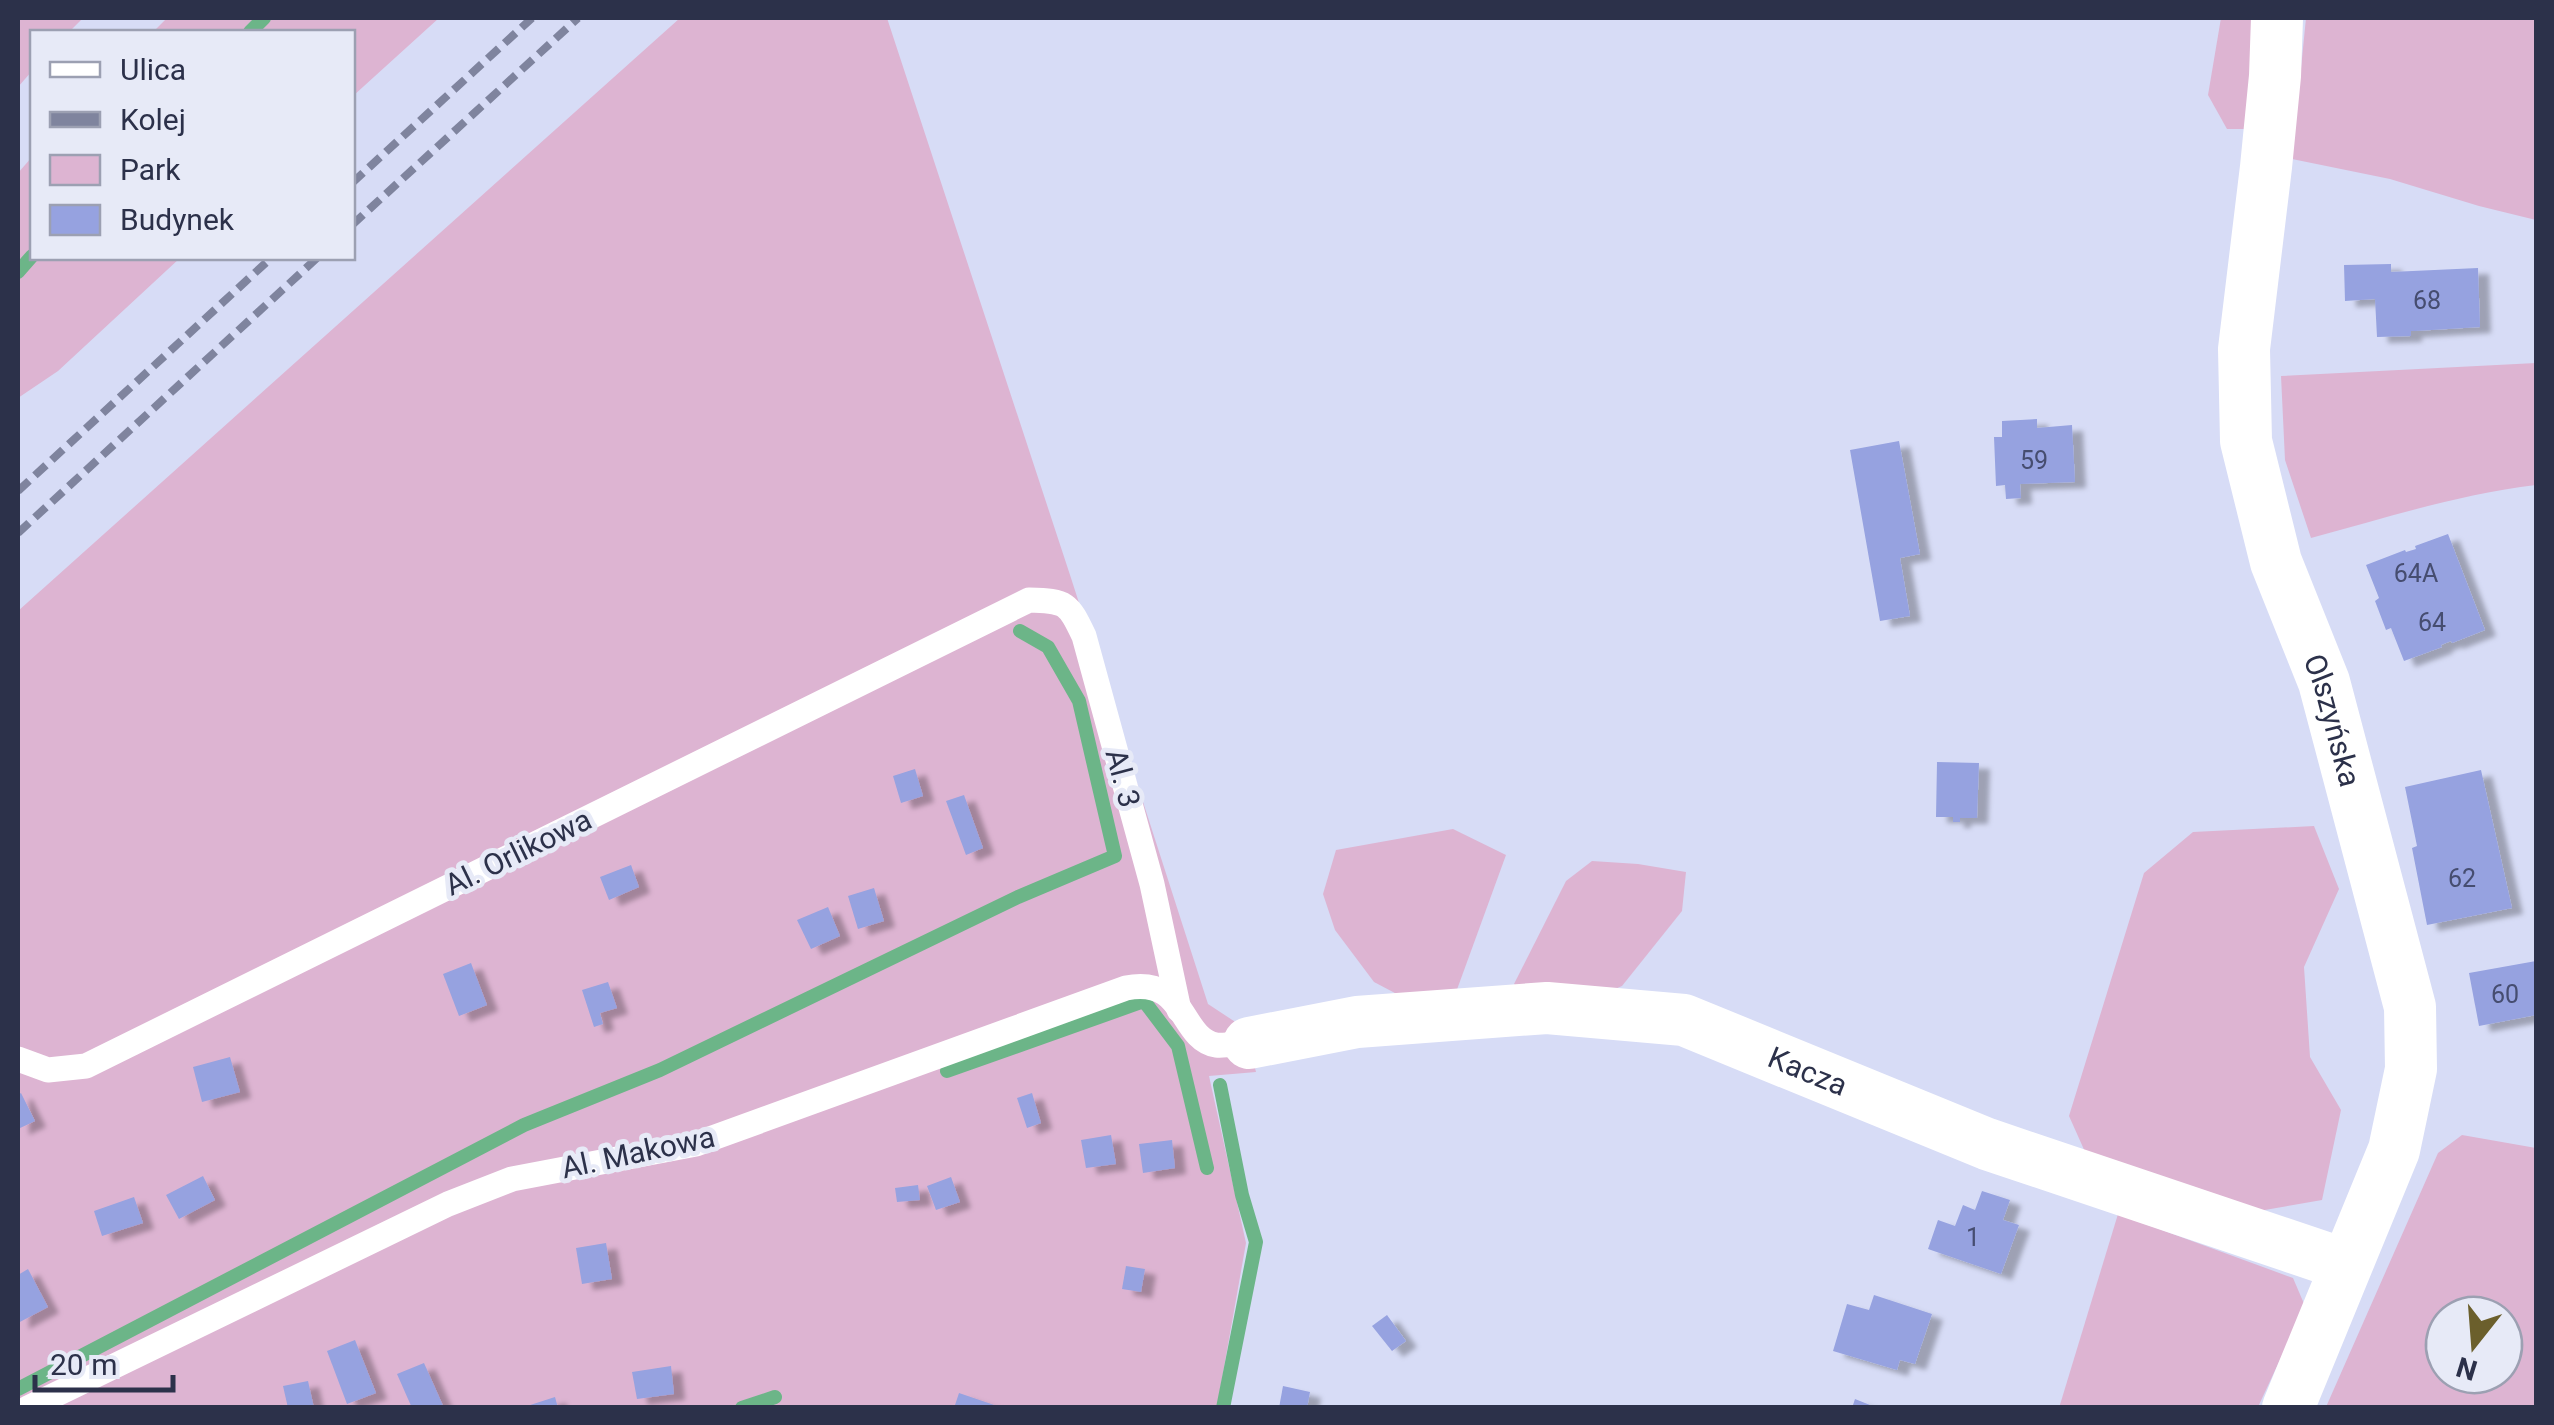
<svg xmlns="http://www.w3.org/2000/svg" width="2554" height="1425" viewBox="0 0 2554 1425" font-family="Roboto,sans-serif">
<defs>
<filter id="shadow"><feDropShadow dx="11" dy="6" stdDeviation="2.5" flood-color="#0004"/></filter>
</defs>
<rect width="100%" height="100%" fill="#d7dcf6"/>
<g fill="#ddb4d2" fill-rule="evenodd">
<polygon points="18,18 83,18 69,32 32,32 32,71 18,87"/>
<polygon points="167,18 439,18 353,96 352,32 153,32"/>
<polygon points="680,18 887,18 1071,578 1208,1004 1246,1029 1256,1072 1209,1076 1246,1243 1217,1407 18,1407 18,611"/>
<polygon points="2221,18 2262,18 2252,129 2227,129 2208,95"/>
<polygon points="2306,18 2536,18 2536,220 2479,206 2390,179 2292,159"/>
<polygon points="32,157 32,258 180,258 58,371 18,398 18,173"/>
<path d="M2536 363V485C2460 494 2385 518 2311 538L2285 460 2281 376Z"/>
<polygon points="2314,826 2339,889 2304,967 2310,1057 2341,1110 2322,1200 2253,1212 2086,1154 2069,1116 2144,873 2193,832"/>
<polygon points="1453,829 1506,855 1455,995 1412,1002 1374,982 1335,930 1323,894 1336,850"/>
<polygon points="1592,861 1638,864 1686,872 1682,911 1622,986 1596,997 1520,991 1514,984 1566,881"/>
<path d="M2462 1135 2536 1148V1407H2326L2438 1153ZM2444 1315H2504V1375H2444Z"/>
<polygon points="2118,1214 2293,1278 2305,1306 2258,1407 2059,1408"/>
</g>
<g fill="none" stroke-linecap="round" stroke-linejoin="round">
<g stroke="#6cb588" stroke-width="14">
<polyline points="250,32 264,18"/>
<polyline points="18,272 32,256"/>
<polyline points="947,1071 1144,1001 1178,1046 1207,1168"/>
<polyline points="1220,1085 1242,1195 1256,1242 1223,1408"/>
<polyline points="18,1389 524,1125 660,1070 1018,897 1115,856 1079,701 1048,647 1020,631"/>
<polyline points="742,1408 775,1397"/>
</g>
</g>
<g fill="#96a2e0" filter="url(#shadow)">
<polygon points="2391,264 2391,272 2478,268 2480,327 2415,331 2411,331 2411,336 2377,337 2375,299 2345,301 2344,265"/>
<polygon points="2037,419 2037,428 2072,425 2075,482 2020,484 2021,498 2006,499 2005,485 1996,486 1994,437 2002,437 2002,421"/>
<polygon points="1899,441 1920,554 1900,558 1910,616 1880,621 1850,450"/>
<polygon points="2448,534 2485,630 2452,643 2451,641 2441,645 2442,647 2404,661 2391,628 2386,630 2375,601 2379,598 2366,565 2405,550 2406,552 2416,549 2415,546"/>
<polygon points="1937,762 1979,763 1977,818 1960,818 1960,822 1953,822 1953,817 1936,817"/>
<polygon points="915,769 923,796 901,803 893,776"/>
<polygon points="2481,770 2512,908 2427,925 2412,848 2417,846 2405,787"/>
<polygon points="964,795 983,848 966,855 946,801"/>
<polygon points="631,865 639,887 609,900 600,877"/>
<polygon points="874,888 884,921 858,929 848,896"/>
<polygon points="828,907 840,936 811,949 797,920"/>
<polygon points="2536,961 2536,1015 2479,1026 2469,973"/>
<polygon points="471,963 487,1005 459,1016 443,974"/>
<polygon points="608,982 617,1008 600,1013 603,1024 594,1027 582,990"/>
<polygon points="230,1057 240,1092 202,1102 193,1067"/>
<polygon points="21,1093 35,1121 18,1129 18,1095"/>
<polygon points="1032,1093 1041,1123 1027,1128 1017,1098"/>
<polygon points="1111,1135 1116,1164 1086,1168 1081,1140"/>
<polygon points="1172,1140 1175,1168 1143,1173 1139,1144"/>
<polygon points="203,1176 215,1200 179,1219 166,1195"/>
<polygon points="951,1177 960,1202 936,1210 927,1186"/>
<polygon points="918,1185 920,1200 897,1202 895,1188"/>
<polygon points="1982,1191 2010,1200 2003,1220 2019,1225 2001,1274 1928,1249 1938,1220 1955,1226 1963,1205 1975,1210"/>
<polygon points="134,1197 143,1223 102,1236 94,1211"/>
<polygon points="606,1243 612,1279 582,1284 576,1248"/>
<polygon points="1126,1266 1145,1269 1141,1292 1122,1289"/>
<polygon points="28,1269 48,1307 18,1323 18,1275"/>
<polygon points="1874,1295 1932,1314 1915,1364 1900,1360 1897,1370 1833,1351 1847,1304 1869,1310"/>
<polygon points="1387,1315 1406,1341 1392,1351 1372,1326"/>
<polygon points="355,1340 376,1393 347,1404 327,1351"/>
<polygon points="424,1363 444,1408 412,1408 397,1374"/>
<polygon points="671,1366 674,1394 637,1399 632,1372"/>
<polygon points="308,1381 314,1408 288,1408 283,1386"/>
<polygon points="1283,1386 1310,1392 1307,1408 1279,1408"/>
<polygon points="959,1393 1000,1407 1000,1408 954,1408"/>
<polygon points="555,1397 558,1408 524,1408 524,1407"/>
<polygon points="1855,1399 1875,1407 1875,1408 1852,1408"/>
</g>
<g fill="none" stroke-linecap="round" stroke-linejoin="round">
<g stroke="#fff" stroke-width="25">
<path d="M18 1059 48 1070 86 1066 1029 600C1067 601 1068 603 1084 636L1152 884 1179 1010"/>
<path d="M28 1408 448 1204 512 1179 696 1144 1126 988C1187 976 1179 1038 1216 1045 1226 1046 1239 1043 1249 1043"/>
</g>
<g stroke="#fff" stroke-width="52">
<path id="s1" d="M2277 18 2275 76 2266 167 2244 349 2246 441 2276 562 2324 682 2410 1007 2411 1069 2394 1150 2288 1408"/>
<path id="s2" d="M1249 1043 1357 1022 1547 1008 1684 1020 1987 1144 2346 1265"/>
</g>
<g stroke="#7f849e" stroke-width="8" stroke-dasharray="15 8" stroke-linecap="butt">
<polyline points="352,183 532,18"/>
<polyline points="352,225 578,18"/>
<polyline points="18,491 271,258"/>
<polyline points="18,533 317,258"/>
</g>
</g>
<g text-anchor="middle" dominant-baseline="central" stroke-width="10" stroke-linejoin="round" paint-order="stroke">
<g font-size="25" fill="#464d70">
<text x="2427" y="300">68</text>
<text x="2034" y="460">59</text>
<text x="2416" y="573">64A</text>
<text x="2432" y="622">64</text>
<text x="2462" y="878">62</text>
<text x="2505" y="994">60</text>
<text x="1973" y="1237">1</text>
</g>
<g font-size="30" fill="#2c314a" stroke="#e7eaf7">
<text stroke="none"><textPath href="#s1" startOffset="718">Olszyńska</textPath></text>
<text transform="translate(1123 778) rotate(75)">Al. 3</text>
<text transform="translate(518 852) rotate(-26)">Al. Orlikowa</text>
<text stroke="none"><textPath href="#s2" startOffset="572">Kacza</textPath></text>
<text transform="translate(638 1152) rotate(-12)">Al. Makowa</text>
</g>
</g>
<rect width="2554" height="1425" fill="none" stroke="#2c314a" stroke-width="40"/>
<rect x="30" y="30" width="325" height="230" fill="#e7eaf7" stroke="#9ca0b2" stroke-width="2.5"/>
<rect x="50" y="62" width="50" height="15" fill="#ffffff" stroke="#9ca0b2" stroke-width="2.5"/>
<text x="120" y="80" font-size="30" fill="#2c314a">Ulica</text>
<rect x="50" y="112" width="50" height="15" fill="#7f849e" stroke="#9ca0b2" stroke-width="2.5"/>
<text x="120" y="130" font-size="30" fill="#2c314a">Kolej</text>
<rect x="50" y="155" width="50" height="30" fill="#ddb4d2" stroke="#9ca0b2" stroke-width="2.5"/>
<text x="120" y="180" font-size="30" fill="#2c314a">Park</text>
<rect x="50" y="205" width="50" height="30" fill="#96a2e0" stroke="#9ca0b2" stroke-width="2.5"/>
<text x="120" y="230" font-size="30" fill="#2c314a">Budynek</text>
<g transform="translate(2474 1345) rotate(197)"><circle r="48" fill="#e7eaf7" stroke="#9ca0b2" stroke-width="2.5"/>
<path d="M0-8L18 38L0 25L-18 38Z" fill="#6b5f2c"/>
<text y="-15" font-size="28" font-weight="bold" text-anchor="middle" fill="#2c314a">N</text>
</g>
<path d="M35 1375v15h138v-15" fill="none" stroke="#2c314a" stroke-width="5"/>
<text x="50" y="1375" font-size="30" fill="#2c314a" stroke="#e7eaf7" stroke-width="8" paint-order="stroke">20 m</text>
</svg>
